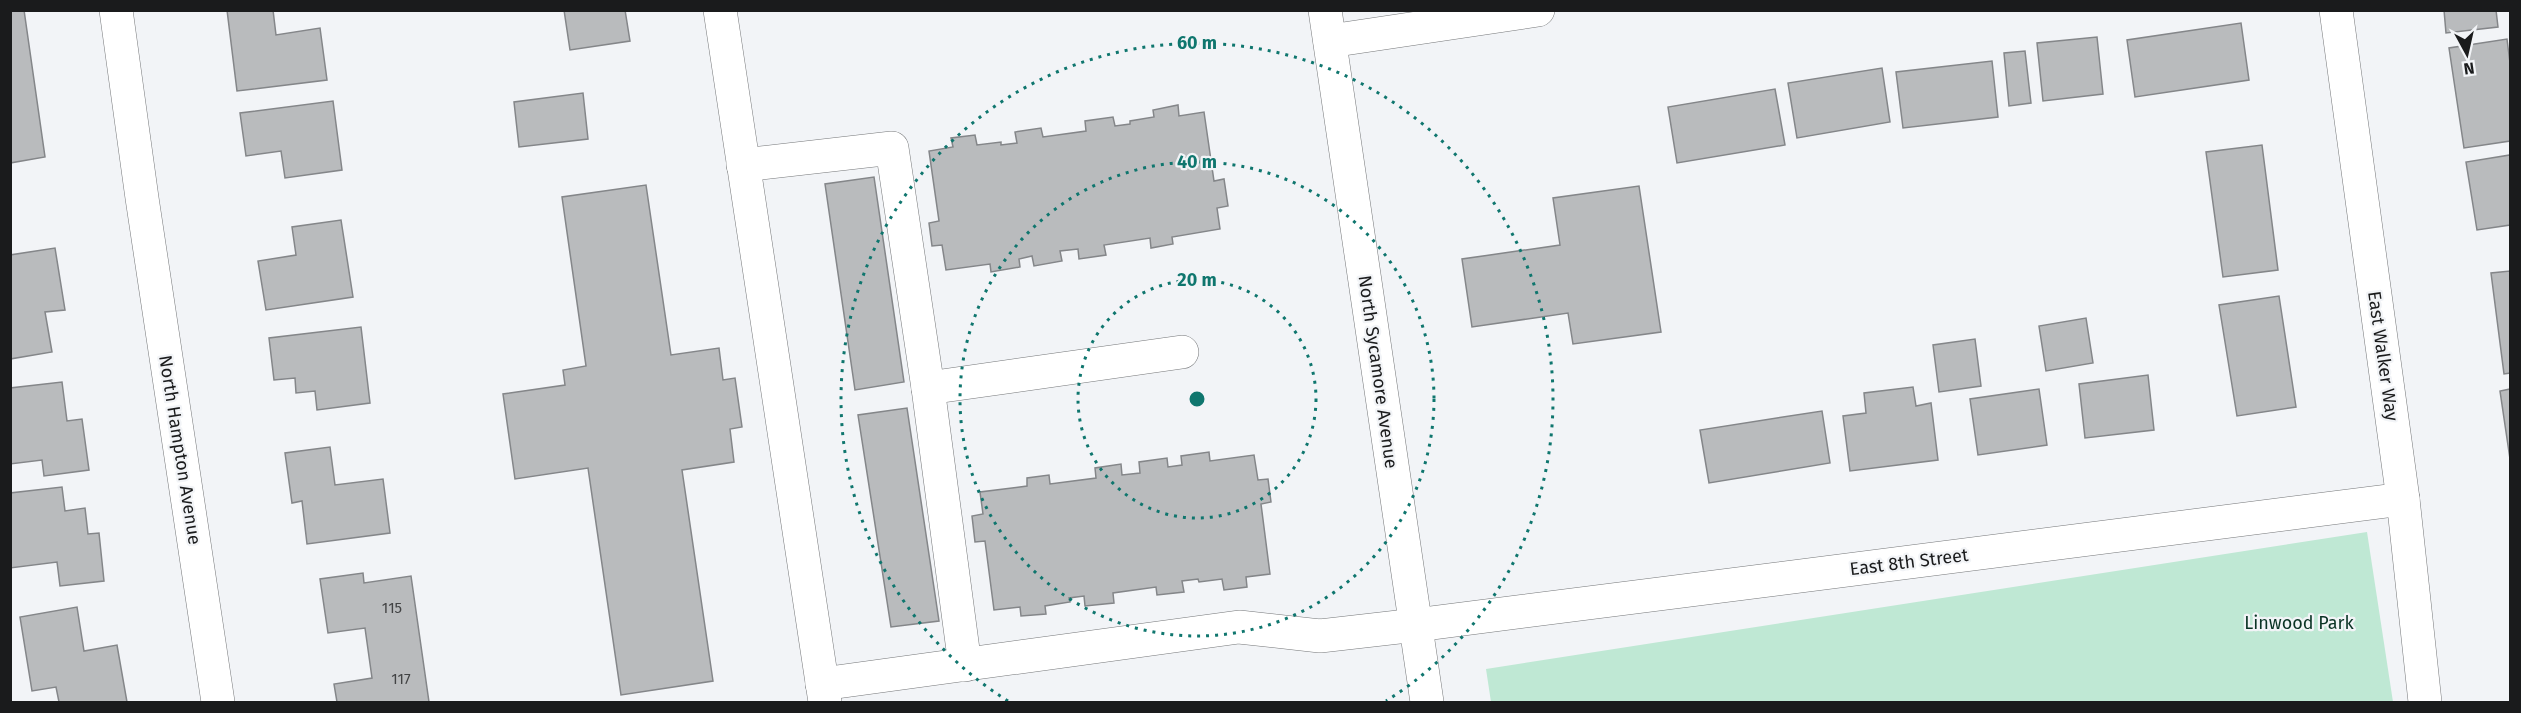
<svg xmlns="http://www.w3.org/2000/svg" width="2521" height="713" viewBox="0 0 2521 713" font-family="'Fira Sans',sans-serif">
<rect width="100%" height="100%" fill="#f2f4f7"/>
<polygon fill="#bfe8d4" points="2367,532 2393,702 1491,702 1486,669"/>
<g fill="#b9bbbd" stroke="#848689" stroke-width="1.5">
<polygon points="10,10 24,10 45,157 10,163"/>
<polygon points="227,10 273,10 276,35 320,28 327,80 237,91"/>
<polygon points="564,10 625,10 630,41 570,50"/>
<polygon points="2444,10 2496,10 2498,27 2446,33"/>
<polygon points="2241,23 2249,80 2135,97 2127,40"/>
<polygon points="2097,37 2103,94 2043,101 2037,43"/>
<polygon points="2507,39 2510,63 2510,141 2464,148 2449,48"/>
<polygon points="2025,51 2031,103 2009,106 2004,53"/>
<polygon points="1992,61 1998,117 1903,128 1896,72"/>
<polygon points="1882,68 1890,122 1797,138 1788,83"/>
<polygon points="1775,89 1785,145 1677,163 1668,107"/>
<polygon points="583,93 588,139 519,147 514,102"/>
<polygon points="333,101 342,170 285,178 281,151 246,156 240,113"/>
<polygon points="1178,105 1179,116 1204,112 1214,181 1224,179 1228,206 1217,208 1220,229 1172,237 1173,244 1151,248 1150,238 1104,245 1106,255 1079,259 1078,249 1060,251 1062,261 1034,266 1032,256 1019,259 1020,267 991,272 990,264 946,270 942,245 932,246 929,223 939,221 929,151 953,147 951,138 975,135 977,145 1001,142 1001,145 1017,143 1015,132 1041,128 1043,137 1086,131 1085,121 1113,117 1115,126 1130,124 1130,121 1154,117 1153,110"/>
<polygon points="2262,145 2278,270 2223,277 2206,152"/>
<polygon points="2510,155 2510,225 2477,230 2466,162"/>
<polygon points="874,177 904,382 855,390 825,184"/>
<polygon points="646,185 671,355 719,348 723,380 735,378 742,427 730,429 734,462 682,470 713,681 621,695 588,468 515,479 503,394 565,385 563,370 586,366 562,197"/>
<polygon points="1639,186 1661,332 1573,344 1568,313 1472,327 1462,259 1560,245 1553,198"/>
<polygon points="341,220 353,297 266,310 258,261 296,255 292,227"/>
<polygon points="55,248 65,310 45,312 52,352 10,359 10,255"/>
<polygon points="2510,271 2510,373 2504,374 2491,273"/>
<polygon points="2279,296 2296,407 2237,416 2219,305"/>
<polygon points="2086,318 2093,363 2046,371 2039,326"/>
<polygon points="361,327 370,403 317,410 315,391 296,393 295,378 274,380 269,338"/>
<polygon points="1975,339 1981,386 1939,392 1933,345"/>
<polygon points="2148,375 2154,430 2085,438 2079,384"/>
<polygon points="62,382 67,421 82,419 89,470 44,476 42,460 10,464 10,388"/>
<polygon points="1913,387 1916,406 1931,403 1938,460 1850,471 1843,416 1866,413 1864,393"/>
<polygon points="2039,389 2047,445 1978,455 1970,399"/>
<polygon points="2510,389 2510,459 2500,391"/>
<polygon points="907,408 939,621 891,627 858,415"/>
<polygon points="1822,411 1830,463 1709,483 1700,430"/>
<polygon points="330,447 335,485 383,479 390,533 307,544 302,501 292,503 285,453"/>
<polygon points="1209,452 1210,461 1254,455 1258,480 1268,479 1271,502 1261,504 1270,574 1246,577 1247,587 1224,590 1222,579 1199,582 1198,579 1182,581 1184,592 1157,595 1156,587 1113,593 1114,603 1085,606 1084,596 1069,598 1070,602 1045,606 1046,614 1021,616 1020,607 994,610 985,541 975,542 972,516 983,514 980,492 1027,486 1027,478 1049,475 1050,484 1096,478 1095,468 1121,464 1122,475 1140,473 1139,462 1167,458 1168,467 1182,465 1181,456"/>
<polygon points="62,487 65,511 85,508 88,534 99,533 104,581 60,586 57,562 10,568 10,493"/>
<polygon points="363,573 364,583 411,576 429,702 337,702 334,684 372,678 365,628 328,633 320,579"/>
<polygon points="77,607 84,651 117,645 127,702 59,702 56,687 32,691 20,617"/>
</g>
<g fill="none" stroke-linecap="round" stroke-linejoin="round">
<defs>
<g id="minor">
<polyline points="116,10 142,198 218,702"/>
<polyline points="720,10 825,702"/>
<polyline points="2336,10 2403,499 2425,702"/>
<polyline points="1330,41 1538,10"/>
<polyline points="743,165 892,148 928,388"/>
<polyline points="965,665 928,388 1182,352"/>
<polyline points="822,684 1239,627 1320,636 1416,625 2403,499"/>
</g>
<polyline id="major" points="1325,10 1427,702"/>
</defs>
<use href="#minor" stroke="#757779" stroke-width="34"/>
<use href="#major" stroke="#757779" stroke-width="34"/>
<use href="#minor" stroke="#fff" stroke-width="33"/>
<use href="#major" stroke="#fff" stroke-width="33"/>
</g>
<g fill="none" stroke="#0f766e" stroke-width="3" stroke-dasharray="3 6">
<circle cx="1197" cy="399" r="119"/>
<circle cx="1197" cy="399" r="237"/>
<path d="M1008 701A356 356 0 1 1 1386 701"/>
</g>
<g text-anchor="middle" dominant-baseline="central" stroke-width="4.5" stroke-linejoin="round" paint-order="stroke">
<g font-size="15" fill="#424344">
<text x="392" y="608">115</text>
<text x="401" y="679">117</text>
</g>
<g font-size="18" fill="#1a1b1c" stroke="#f2f4f7">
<text transform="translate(2383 356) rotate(82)">East Walker Way</text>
<text transform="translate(1378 372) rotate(82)">North Sycamore Avenue</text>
<text transform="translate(180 450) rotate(81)">North Hampton Avenue</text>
<text transform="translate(1909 562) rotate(-7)">East 8th Street</text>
</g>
<g font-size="18" fill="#0a3425" stroke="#f2f4f7">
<text x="2299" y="623">Linwood Park</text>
</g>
</g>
<circle cx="1197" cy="399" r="9" fill="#0f766e" stroke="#f2f4f7" stroke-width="3"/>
<g font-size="18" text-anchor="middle" font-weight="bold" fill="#0f766e" stroke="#f2f4f7" stroke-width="4.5" stroke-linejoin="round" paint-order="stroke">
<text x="1197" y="49">60 m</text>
<text x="1197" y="168">40 m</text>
<text x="1197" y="286">20 m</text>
</g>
<rect width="2521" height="713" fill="none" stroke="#1a1b1c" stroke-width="24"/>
<g transform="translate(2467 54) rotate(172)" stroke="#f2f4f7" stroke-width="4.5" paint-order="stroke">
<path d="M0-4.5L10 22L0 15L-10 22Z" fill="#1a1b1c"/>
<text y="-9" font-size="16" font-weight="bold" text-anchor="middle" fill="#1a1b1c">N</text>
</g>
</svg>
